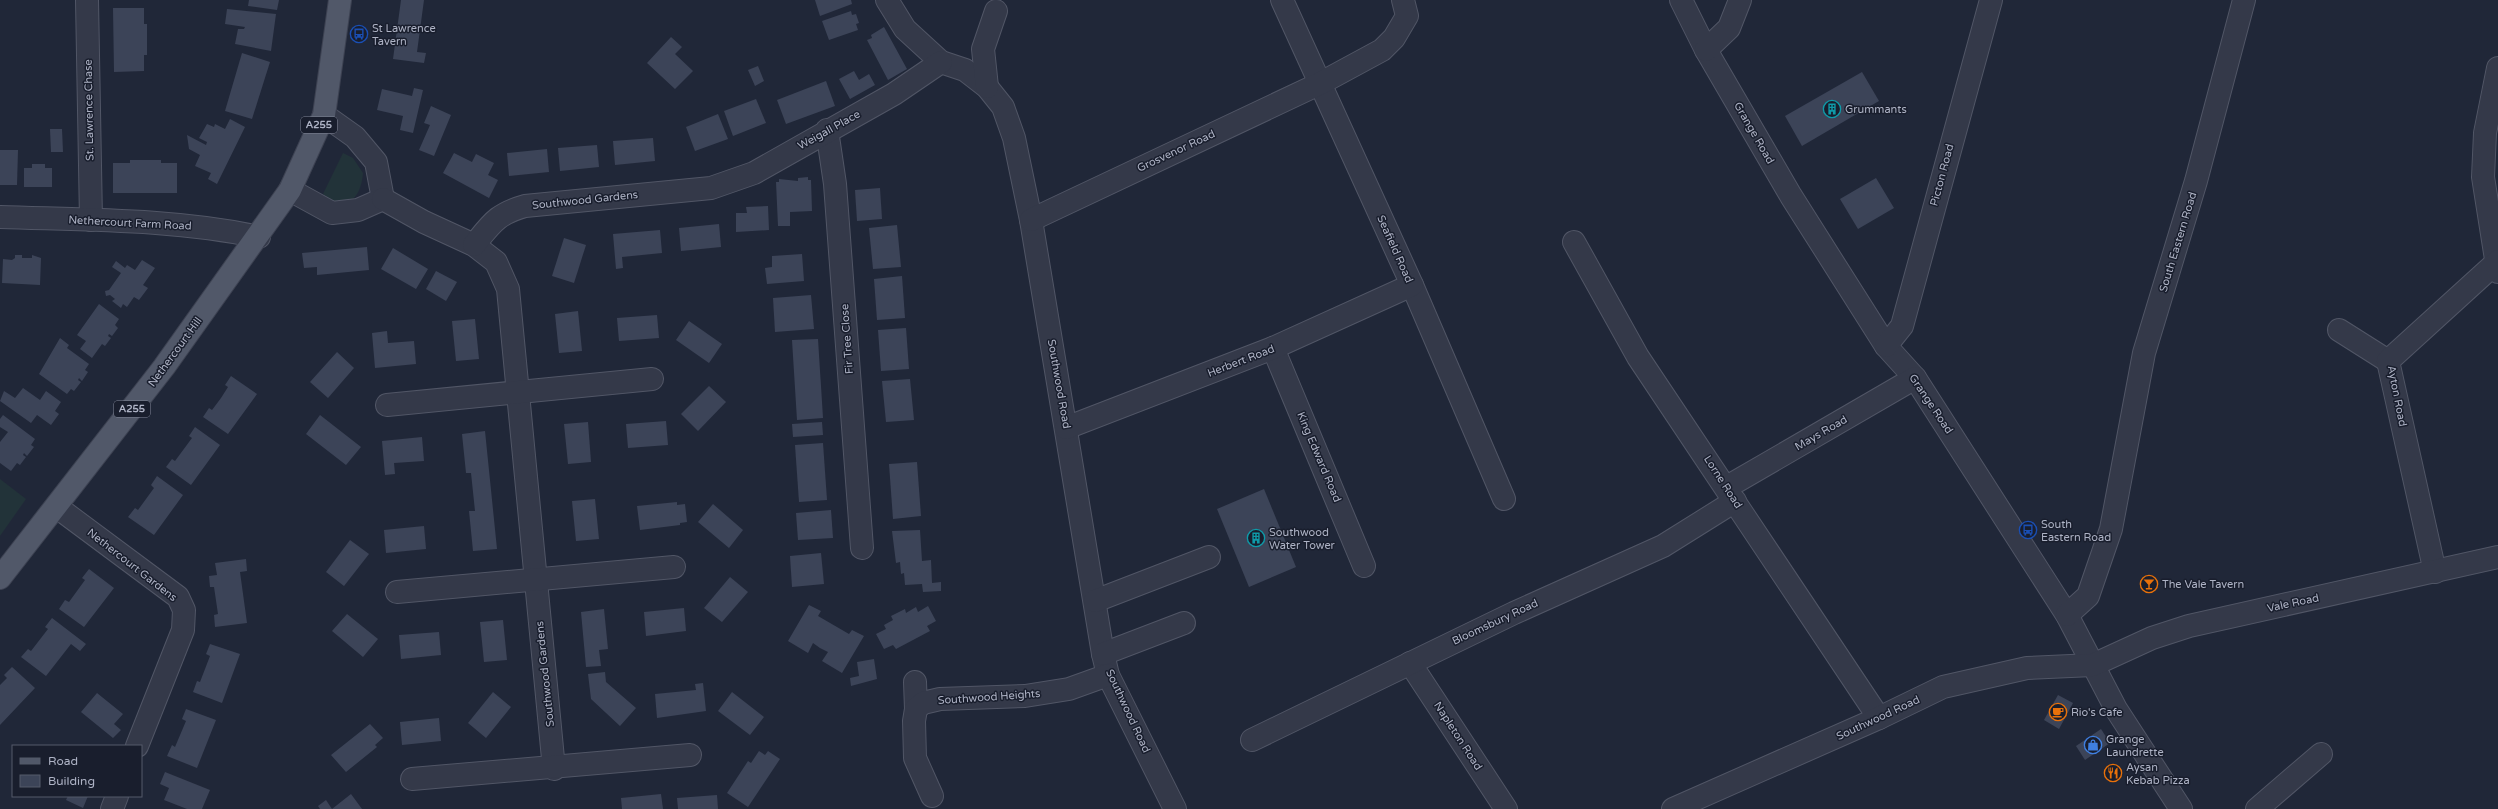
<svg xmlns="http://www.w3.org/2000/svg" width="2498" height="809" viewBox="0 0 2498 809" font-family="'Varela Round',sans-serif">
<rect width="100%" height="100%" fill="#202738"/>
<g fill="#223339">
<path d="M343 153 353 158 363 173C361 199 346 213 323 194Z"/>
<polygon points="0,479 26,499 0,536"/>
</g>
<g fill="#3c4458">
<polygon points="249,0 279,0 277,10 248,6"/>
<polygon points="401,0 424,0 417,52 426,53 424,63 393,59"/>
<polygon points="815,0 851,0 852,4 820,16"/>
<polygon points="113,8 144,8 144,24 147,24 147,55 144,55 144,71 114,72"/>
<polygon points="227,9 276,14 271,51 235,44 238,29 244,29 245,27 225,24"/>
<polygon points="851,11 852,15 856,14 859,23 856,24 858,30 829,40 822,21"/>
<polygon points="884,27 907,69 888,80 867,40 872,38 871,35"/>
<polygon points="671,37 682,47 675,54 693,71 675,89 647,63"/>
<polygon points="242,53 270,62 252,119 225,111"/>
<polygon points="758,66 764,81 755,86 748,70"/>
<polygon points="854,71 859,80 869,74 875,85 850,99 839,79"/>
<polygon points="1862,72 1879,101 1802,146 1785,116"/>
<polygon points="826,81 835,106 786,124 777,100"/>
<polygon points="414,88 423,90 413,133 400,130 403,116 377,110 382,89 412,96"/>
<polygon points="756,99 766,123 733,136 724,111"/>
<polygon points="431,106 451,115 434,156 419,150 430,125 424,123"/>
<polygon points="718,114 728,139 695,151 686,127"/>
<polygon points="230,119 245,127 217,184 208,179 211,173 195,166 200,155 189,149 187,135 206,145 207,142 199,138 207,124 214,127 215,124 225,129"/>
<polygon points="50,129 62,129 63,152 51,152"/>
<polygon points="653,138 655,161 615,165 613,141"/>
<polygon points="597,145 599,167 560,171 558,148"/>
<polygon points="547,149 549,172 509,176 507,153"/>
<polygon points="0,150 18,150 17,185 0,185"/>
<polygon points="454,153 472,162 476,154 494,163 488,175 498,180 489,198 443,173"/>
<polygon points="130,160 161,160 161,163 177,163 177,193 113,193 113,163 130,163"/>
<polygon points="32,164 45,164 45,168 52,168 52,187 24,187 24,168 32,168"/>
<polygon points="808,177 808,180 811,180 812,211 790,212 790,226 778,226 776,182 779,182 779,179 798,181 798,178"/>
<polygon points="1876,178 1894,208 1858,229 1840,199"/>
<polygon points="880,188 882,219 857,221 855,190"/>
<polygon points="768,206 769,230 736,232 736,213 747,213 746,207"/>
<polygon points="719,224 721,247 681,251 679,228"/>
<polygon points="897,225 901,267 873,269 869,228"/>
<polygon points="660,230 662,253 622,257 623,268 616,269 613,234"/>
<polygon points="564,238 586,245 574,283 552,276"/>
<polygon points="367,247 369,270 317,275 317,267 304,268 302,253"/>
<polygon points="393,248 428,269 416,289 381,269"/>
<polygon points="802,254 804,281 767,284 765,268 772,267 772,256"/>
<polygon points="15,255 22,255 22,258 32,258 32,255 41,258 40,285 2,283 3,259 12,260 15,258"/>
<polygon points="142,260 155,268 143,285 148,288 139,300 134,297 127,307 123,304 121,308 112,301 115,299 110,295 106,296 105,291 109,290 121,273 112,267 116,261 125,268 127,265 135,270"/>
<polygon points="436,271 457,282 446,301 426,289"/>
<polygon points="902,276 905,318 877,320 874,279"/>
<polygon points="811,295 814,329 775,332 773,298"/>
<polygon points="99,304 119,319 115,325 118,328 112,336 109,334 108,336 111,338 105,346 102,344 92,358 80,349 86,341 77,335"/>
<polygon points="578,311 582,351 559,353 555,314"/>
<polygon points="657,315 659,338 619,341 617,318"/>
<polygon points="475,319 479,359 456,361 452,321"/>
<polygon points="689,321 722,344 709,363 676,340"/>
<polygon points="906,328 909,369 881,371 878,330"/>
<polygon points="387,331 388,343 414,341 416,364 375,368 372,333"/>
<polygon points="60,338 69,345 67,348 89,364 85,370 88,372 82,381 79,378 78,380 81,382 74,391 71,389 67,394 39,374"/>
<polygon points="818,339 823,418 797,420 792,340"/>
<polygon points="337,352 354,368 328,398 310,382"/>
<polygon points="231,376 257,394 228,434 203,417 209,408 212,410 221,398 228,387 225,385"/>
<polygon points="910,379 914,420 886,422 882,381"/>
<polygon points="709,386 726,402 698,431 681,414"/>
<polygon points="23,388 40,400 46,391 61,402 55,411 59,414 51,425 37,415 31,423 0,401 4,391 15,398"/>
<polygon points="3,415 35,439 31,445 34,447 27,456 24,453 23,455 26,457 20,465 17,463 11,471 0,463 0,442 8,432 0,427 0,419"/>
<polygon points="320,415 361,447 346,465 306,434"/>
<polygon points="666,421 668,445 628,448 626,424"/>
<polygon points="588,422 591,462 568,464 564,424"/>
<polygon points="822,422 823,435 793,437 792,424"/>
<polygon points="195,427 220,445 191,485 166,467 172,459 175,461 192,438 189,436"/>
<polygon points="485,431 497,549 473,551 469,511 475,511 471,473 466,473 462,434"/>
<polygon points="422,437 424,461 394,463 395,474 385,475 382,441"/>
<polygon points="823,443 827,500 799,502 795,445"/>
<polygon points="917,462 921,516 893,519 889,464"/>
<polygon points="157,476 183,495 154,535 128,517 135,508 138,510 154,488 151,485"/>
<polygon points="1264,489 1296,567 1249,587 1217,509"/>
<polygon points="595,499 599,539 576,541 572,501"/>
<polygon points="677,502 677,505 685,504 687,522 680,523 680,525 640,530 637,506"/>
<polygon points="713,504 743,530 729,548 698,522"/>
<polygon points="831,510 833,538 798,540 796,513"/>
<polygon points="424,526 426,549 386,553 384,530"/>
<polygon points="920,530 922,561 931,560 932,583 941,582 941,591 923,592 922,584 905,585 904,573 901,574 900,562 896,563 892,531"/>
<polygon points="350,540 369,554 344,586 326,572"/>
<polygon points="821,553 824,584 792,587 790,556"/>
<polygon points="246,559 247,571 240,572 247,623 215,627 214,615 218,614 214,587 210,587 209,576 217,575 215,563"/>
<polygon points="89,569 114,588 84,627 59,609 65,600 69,602 85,580 82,578"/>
<polygon points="730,577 748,592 722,622 704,608"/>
<polygon points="809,605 821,611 818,616 849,634 852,630 864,636 842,673 822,661 828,652 820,648 813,643 808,653 788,641"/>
<polygon points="928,606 936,621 927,626 930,631 896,649 893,645 884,649 876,634 886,629 884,625 893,620 891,616 905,609 906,613 916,607 918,612"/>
<polygon points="684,608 686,631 646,636 644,612"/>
<polygon points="604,609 608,649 599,650 601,666 586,667 581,612"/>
<polygon points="347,614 378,639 363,657 332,631"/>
<polygon points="52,618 86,644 80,651 71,644 46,676 21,657 28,649 31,651 48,629 45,627"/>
<polygon points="503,620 507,660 484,662 480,622"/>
<polygon points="439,632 441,655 401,659 399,635"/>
<polygon points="210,644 240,654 222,703 193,692 197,681 200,682 210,656 206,654"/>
<polygon points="874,659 877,679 851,686 850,678 859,676 857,662"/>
<polygon points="12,667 35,688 0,725 0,685 7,678 4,675"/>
<polygon points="605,672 606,682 636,708 620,726 591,699 588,674"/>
<polygon points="703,683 706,711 657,718 655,694 696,690 695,684"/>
<polygon points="493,692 511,707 486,738 468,723"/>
<polygon points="732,692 764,717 750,735 718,711"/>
<polygon points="97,693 123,714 114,724 121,730 113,738 81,712"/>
<polygon points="2058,695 2073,703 2059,729 2044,720"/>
<polygon points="186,709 216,720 197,768 167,756 172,745 175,747 186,721 182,719"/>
<polygon points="439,718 441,741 402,745 400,722"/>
<polygon points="370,724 383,738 375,745 377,747 346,772 331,755"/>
<polygon points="2101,729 2110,743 2085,760 2076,746"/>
<polygon points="759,751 765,755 768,751 780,759 748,807 727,793 748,761 751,763"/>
<polygon points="165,772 210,790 202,809 187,809 164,800 169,788 160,784"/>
<polygon points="351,794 362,809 320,809 318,806 326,800 332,809"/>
<polygon points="661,794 663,809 622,809 621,798"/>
<polygon points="717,795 718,809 678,809 677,798"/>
<polygon points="68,796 88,796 83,808 66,800"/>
</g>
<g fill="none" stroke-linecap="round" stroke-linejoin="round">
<defs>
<g id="minor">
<polyline points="87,0 91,220"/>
<polyline points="887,0 905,29 941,62 965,70 987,87 1003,107 1014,138 1031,220 1103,654 1108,675 1175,809"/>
<polyline points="1282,0 1412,285 1504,499"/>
<polyline points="1681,0 1706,50 1791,196 1886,346 1915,378 2067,615 2116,709 2181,809"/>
<polyline points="1706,50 1729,28 1740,0"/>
<polyline points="2498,68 2485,133 2483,177 2498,272"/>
<polyline points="987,87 983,49 996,11"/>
<polyline points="324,115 355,137 376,162 383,199"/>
<polyline points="827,130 835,184 862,548"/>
<polyline points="290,190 332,213 358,210 383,199"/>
<polyline points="383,199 424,222 474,245 496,262 508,289 554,769"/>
<path d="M0 217C86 220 175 219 259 237"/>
<polyline points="1031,220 1321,83 1382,50 1394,38 1407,16 1403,0"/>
<polyline points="1574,242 1638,357 1879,718"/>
<path d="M474 245C492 223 497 214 525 206L711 188 754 173 894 94 941 62"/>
<polyline points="2339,330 2388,361"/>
<polyline points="1886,346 1902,326 1991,0"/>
<polyline points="1273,348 1364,566"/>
<polyline points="387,405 652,379"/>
<polyline points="1066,428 1273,348 1412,285"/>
<polyline points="1727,487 1915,378"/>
<polyline points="57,507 178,597 184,610 183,630 137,746"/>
<polyline points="2435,572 2388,361 2498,261"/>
<polyline points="397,592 674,567"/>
<polyline points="1095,601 1209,557"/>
<polyline points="2067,615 2088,596 2111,529 2144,353 2196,181 2244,0"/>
<polyline points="1103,654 1184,623"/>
<polyline points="1410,663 1506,809"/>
<polyline points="915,682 916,709"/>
<polyline points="1252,740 1514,613 1663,546 1735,501"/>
<polyline points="412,779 690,755"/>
<polyline points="932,796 915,758 914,721 916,709 923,703 940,699 1025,696 1069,689 1108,675"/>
<polyline points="112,809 117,796"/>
<polyline points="1673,809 1879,718 1943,687 2027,668 2093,665 2152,638 2189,626 2498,557"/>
<polyline points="2257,809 2321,754"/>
</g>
<polyline id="major" points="0,578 164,367 290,190 324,115 340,0"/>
</defs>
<use href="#minor" stroke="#515666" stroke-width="24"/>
<use href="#major" stroke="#3d4252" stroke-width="24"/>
<use href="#minor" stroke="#343949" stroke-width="22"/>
<use href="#major" stroke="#515869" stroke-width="22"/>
</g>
<defs>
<symbol id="bus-ring" viewBox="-11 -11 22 22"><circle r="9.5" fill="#191e2d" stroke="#1a4fb4" stroke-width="1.5"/><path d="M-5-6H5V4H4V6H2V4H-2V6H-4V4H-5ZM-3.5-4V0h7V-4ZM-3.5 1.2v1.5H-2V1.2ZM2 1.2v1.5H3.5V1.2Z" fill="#1a4fb4"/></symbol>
<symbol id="building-ring" viewBox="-11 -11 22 22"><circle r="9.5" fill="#191e2d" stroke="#0f9aa8" stroke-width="1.5"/><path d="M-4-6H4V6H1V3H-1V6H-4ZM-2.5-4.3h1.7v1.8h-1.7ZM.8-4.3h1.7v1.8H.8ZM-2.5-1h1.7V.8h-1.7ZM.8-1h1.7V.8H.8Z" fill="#0f9aa8"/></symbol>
<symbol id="bar-ring" viewBox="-11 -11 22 22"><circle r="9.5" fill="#191e2d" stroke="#e8710a" stroke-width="1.5"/><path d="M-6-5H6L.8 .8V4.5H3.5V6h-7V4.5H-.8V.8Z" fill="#e8710a"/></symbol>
<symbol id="cafe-ring" viewBox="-11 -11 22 22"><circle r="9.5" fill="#191e2d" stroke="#e8710a" stroke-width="1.5"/><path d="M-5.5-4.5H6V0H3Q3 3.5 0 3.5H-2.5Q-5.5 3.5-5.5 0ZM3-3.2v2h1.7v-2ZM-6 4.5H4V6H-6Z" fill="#e8710a"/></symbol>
<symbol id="shop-ring" viewBox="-11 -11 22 22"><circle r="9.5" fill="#191e2d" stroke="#3f7fe0" stroke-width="1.5"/><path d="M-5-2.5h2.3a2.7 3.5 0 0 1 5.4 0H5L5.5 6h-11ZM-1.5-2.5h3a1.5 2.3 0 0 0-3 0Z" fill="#3f7fe0"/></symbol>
<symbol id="restaurant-ring" viewBox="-11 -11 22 22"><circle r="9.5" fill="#191e2d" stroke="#e8710a" stroke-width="1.5"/><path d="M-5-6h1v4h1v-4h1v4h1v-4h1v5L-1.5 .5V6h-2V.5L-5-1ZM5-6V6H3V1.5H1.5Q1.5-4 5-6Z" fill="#e8710a"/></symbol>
</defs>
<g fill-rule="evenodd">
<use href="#bus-ring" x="349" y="24" width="20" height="20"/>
<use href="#building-ring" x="1822" y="99" width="20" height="20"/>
<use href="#bus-ring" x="2018" y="520" width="20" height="20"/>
<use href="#building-ring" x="1246" y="528" width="20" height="20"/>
<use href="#bar-ring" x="2139" y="574" width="20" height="20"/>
<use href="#cafe-ring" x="2048" y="702" width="20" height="20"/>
<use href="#shop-ring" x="2083" y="735" width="20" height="20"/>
<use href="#restaurant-ring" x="2103" y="763" width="20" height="20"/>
</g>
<g text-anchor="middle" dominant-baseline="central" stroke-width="3" stroke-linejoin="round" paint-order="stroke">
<g fill="#191e2d" stroke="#818697" stroke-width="1">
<rect x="301" y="117" width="36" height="16" rx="3"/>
<rect x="114" y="401" width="36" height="16" rx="3"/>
</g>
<g font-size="10" font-weight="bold" fill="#aeb3c5">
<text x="319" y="125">A255</text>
<text x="132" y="409">A255</text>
</g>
<g font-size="11" fill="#aeb3c5" stroke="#191e2d" text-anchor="start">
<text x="372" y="28">St Lawrence<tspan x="372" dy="13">Tavern</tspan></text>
<text x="1845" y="109">Grummants</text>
<text x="2041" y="524">South<tspan x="2041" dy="13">Eastern Road</tspan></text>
<text x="1269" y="532">Southwood<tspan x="1269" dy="13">Water Tower</tspan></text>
<text x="2162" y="584">The Vale Tavern</text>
<text x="2071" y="712">Rio's Cafe</text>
<text x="2106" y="739">Grange<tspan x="2106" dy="13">Laundrette</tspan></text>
<text x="2126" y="767">Aysan<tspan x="2126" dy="13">Kebab Pizza</tspan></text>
</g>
<g font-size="11" fill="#aeb3c5" stroke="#191e2d">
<text transform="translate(89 110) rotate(-91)">St. Lawrence Chase</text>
<text transform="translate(829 130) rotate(-29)">Weigall Place</text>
<text transform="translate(1754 133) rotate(60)">Grange Road</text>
<text transform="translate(1176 151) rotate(-25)">Grosvenor Road</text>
<text transform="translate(1942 175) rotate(-75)">Picton Road</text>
<text transform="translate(585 200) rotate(-6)">Southwood Gardens</text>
<text transform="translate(130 223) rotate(3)">Nethercourt Farm Road</text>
<text transform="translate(2178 242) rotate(-73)">South Eastern Road</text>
<text transform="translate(1395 249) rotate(66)">Seafield Road</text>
<text transform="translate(847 339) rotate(-94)">Fir Tree Close</text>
<text transform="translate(175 352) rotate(-54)">Nethercourt Hill</text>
<text transform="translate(1241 361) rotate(-21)">Herbert Road</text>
<text transform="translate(1059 384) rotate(80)">Southwood Road</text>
<text transform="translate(2397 396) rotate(79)">Ayton Road</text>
<text transform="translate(1931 404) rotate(56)">Grange Road</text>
<text transform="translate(1821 433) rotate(-30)">Mays Road</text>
<text transform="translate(1319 457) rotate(67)">King Edward Road</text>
<text transform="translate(1723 482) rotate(57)">Lorne Road</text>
<text transform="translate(132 565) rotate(38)">Nethercourt Gardens</text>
<text transform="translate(2293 603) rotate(-12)">Vale Road</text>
<text transform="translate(1495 622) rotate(-25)">Bloomsbury Road</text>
<text transform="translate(545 674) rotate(-96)">Southwood Gardens</text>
<text transform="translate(989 697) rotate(-4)">Southwood Heights</text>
<text transform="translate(1128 711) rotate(65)">Southwood Road</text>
<text transform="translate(1878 718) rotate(-25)">Southwood Road</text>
<text transform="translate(1458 736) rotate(57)">Napleton Road</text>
</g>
</g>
<rect x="12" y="745" width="130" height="52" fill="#191e2d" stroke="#555a6a"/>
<rect x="20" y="758" width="20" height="6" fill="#515869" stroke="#555a6a"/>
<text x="48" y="765" font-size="12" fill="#aeb3c5">Road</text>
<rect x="20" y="775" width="20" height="12" fill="#3c4458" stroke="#555a6a"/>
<text x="48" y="785" font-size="12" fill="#aeb3c5">Building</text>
</svg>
